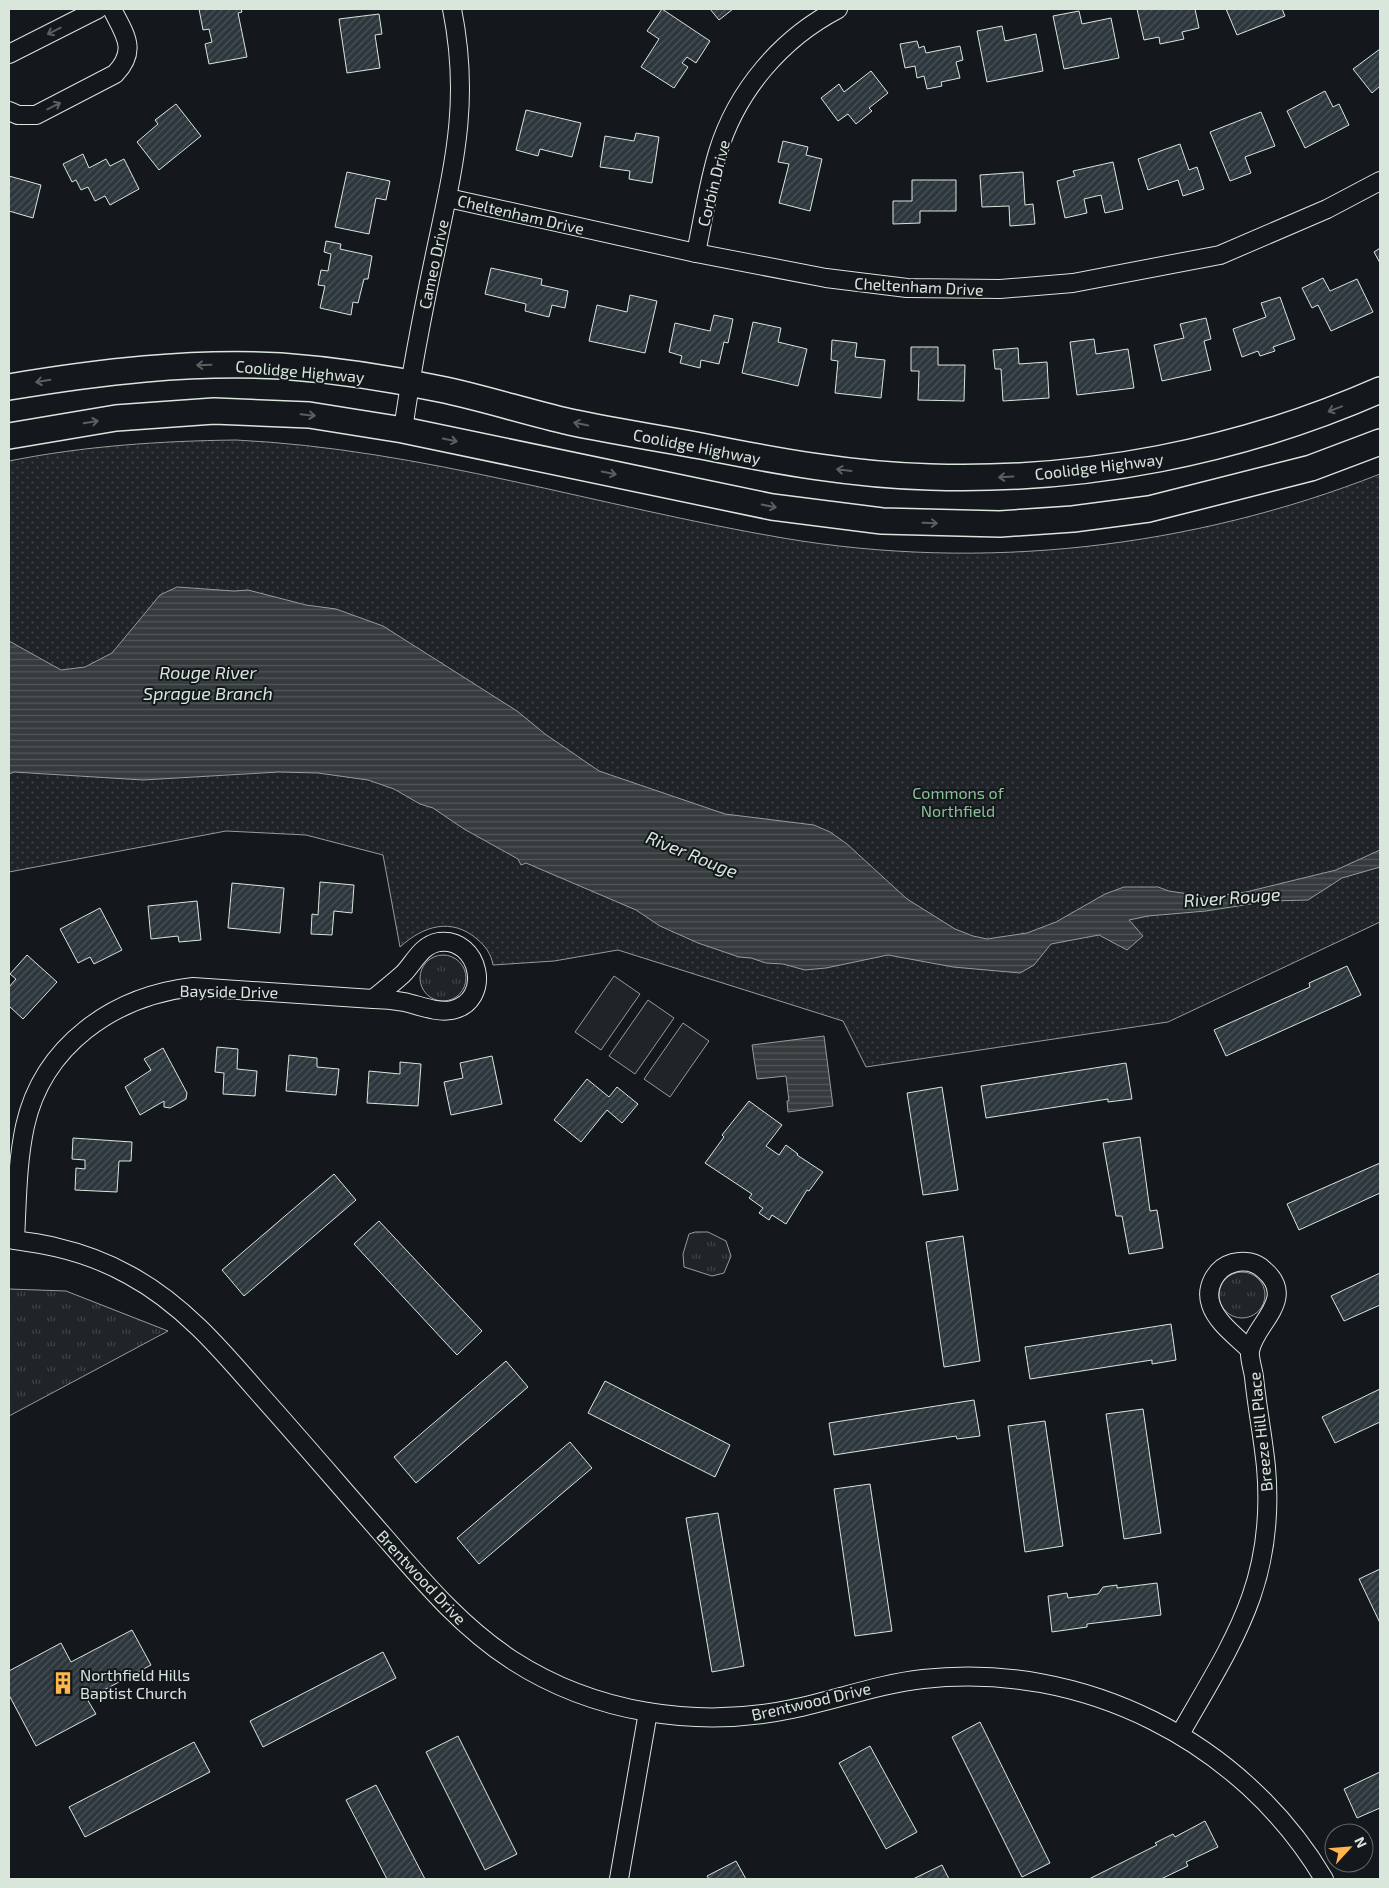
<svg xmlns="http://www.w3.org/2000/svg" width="1389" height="1888" viewBox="0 0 1389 1888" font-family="'Exo 2',sans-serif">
<defs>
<pattern id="grass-tufts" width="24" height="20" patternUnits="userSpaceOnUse" patternTransform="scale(1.25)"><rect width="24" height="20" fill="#202428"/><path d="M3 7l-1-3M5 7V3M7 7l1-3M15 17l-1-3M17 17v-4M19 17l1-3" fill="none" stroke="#404447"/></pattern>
<pattern id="park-dots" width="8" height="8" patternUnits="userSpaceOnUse" patternTransform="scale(1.25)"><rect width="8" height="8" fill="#202428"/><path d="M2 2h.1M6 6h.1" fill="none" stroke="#404447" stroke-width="1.8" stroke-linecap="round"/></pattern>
<pattern id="water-rules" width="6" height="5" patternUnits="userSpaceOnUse" patternTransform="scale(1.25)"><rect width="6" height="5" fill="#363b3e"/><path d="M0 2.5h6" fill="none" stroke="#525759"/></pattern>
<pattern id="building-hatch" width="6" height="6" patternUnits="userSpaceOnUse" patternTransform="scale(1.25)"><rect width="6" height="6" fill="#2c363c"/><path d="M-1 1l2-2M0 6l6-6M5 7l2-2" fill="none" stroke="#4a5358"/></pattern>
</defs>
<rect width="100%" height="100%" fill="#14181c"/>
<g fill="url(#grass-tufts)" stroke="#939e99">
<circle cx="443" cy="978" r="23"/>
<polygon points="695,1232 708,1232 726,1241 731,1256 724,1273 712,1276 684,1267 683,1254 689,1234"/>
<circle cx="1242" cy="1295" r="23"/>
<polygon points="9,1289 66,1291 168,1331 9,1416"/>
</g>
<path fill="url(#park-dots)" stroke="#939e99" d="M236 440C422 449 600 507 783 538 983 572 1192 548 1380 474V922L1168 1022 866 1067 843 1021 618 950 554 961 493 965C491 953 485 946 477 939 451 917 423 926 400 947L383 855 306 835 226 831 9 872V461C84 446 160 441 236 440Z"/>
<g fill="#202428" stroke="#939e99">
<polygon points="614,976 640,994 601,1050 575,1032"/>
<polygon points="648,1000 674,1018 635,1074 609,1056"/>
<polygon points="683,1023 709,1041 670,1097 644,1079"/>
</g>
<g fill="url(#water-rules)" stroke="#939e99">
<polygon points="177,587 234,591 248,590 306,605 336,609 383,626 517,711 545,734 599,771 725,814 814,825 830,832 847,844 907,899 955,929 973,936 987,939 1027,933 1056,922 1105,894 1124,887 1158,887 1169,891 1208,897 1246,892 1336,870 1380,850 1380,867 1342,878 1308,900 1270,901 1206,911 1148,916 1129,920 1143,936 1127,950 1099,935 1051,944 1034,965 1020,973 953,967 888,955 826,968 805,970 783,964 766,963 751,958 739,957 698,943 660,926 636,910 526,863 521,865 518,859 464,829 433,808 420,804 394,789 368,780 318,773 279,772 143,780 14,772 9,774 9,641 61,670 85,667 112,653 160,595"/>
<polygon points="824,1036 833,1106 788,1112 787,1101 789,1101 786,1076 757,1079 752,1045"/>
</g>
<g fill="url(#building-hatch)" stroke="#d8e6dc">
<polygon points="199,9 241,9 242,12 238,13 247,57 209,64 205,44 212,42 209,29 203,30"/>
<polygon points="662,9 710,41 696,63 687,57 682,63 688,67 674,88 641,67 659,39 647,31"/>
<polygon points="710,9 733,9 719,20"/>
<polygon points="1137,9 1195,9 1199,28 1182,32 1184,39 1160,44 1159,37 1144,40"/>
<polygon points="1226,9 1282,9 1285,16 1237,35"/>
<polygon points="1079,11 1082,24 1111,18 1119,58 1064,69 1053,16"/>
<polygon points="379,14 382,34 375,35 380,68 347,73 339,19"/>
<polygon points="1002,26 1005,41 1036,34 1043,71 987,82 977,31"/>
<polygon points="917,41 919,48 924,46 926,53 960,46 963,60 956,62 960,78 941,82 942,86 927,89 924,76 917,78 915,66 905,68 900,44"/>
<polygon points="1380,49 1380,86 1372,93 1353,69"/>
<polygon points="871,71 888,93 869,108 872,111 856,124 848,114 838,121 821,98 839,84 844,92"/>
<polygon points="1325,91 1333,107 1339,104 1349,125 1305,148 1287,111"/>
<polygon points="176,104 201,136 159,170 137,142 158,124 155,120"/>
<polygon points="526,110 581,123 572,157 540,149 538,156 516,150"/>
<polygon points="1261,112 1275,146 1245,157 1251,173 1230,181 1210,132"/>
<polygon points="636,133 659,137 652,183 629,179 630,171 600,167 605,136 634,141"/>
<polygon points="783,141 808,147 806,155 822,159 810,211 779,203 789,164 778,162"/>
<polygon points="1180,144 1189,170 1197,167 1204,189 1183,196 1178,180 1148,190 1138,159"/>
<polygon points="83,154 89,168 106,159 110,166 124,159 139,189 110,205 105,196 95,201 88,187 81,190 76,180 72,182 63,164"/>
<polygon points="1113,162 1123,209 1105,213 1101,195 1084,199 1087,213 1065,218 1057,181 1075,176 1073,171"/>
<polygon points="347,172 390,181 386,200 376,198 369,234 335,227"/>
<polygon points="1023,172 1025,205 1033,204 1035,224 1010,226 1009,206 982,207 980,175"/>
<polygon points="9,176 41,185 33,218 9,211"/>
<polygon points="912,180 956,180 956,211 920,211 920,223 893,224 893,201 912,201"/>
<polygon points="326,241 341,244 340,249 372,256 368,279 364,279 358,303 353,302 351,315 320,308 325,286 318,285 321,270 328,271 331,254 324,252"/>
<polygon points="1380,248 1380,263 1374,252"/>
<polygon points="491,268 542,279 541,285 568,291 565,308 552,305 549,317 525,311 526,304 485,294"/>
<polygon points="1323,278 1330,291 1357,279 1373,312 1331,331 1318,305 1312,308 1302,288"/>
<polygon points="630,295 657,301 645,353 589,341 597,305 627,312"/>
<polygon points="1280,297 1295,339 1273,347 1275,351 1260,356 1258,351 1242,357 1233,329 1266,317 1261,303"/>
<polygon points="714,315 733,319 728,343 724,342 719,364 701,360 700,368 680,363 682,356 669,352 675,323 710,331"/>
<polygon points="1206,318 1211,339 1204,341 1211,370 1162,381 1154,345 1184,338 1180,324"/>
<polygon points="753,322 781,328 778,342 807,349 798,386 742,373"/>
<polygon points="1094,339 1096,354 1128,349 1134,388 1077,395 1070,342"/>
<polygon points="832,340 857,343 855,357 885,360 881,398 835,393 838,361 831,360"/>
<polygon points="911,347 938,347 938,365 965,365 964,401 918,400 919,371 911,371"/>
<polygon points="1018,348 1019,364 1047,362 1049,398 1003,401 1001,369 995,369 993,350"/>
<polygon points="320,882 354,885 352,913 334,911 332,935 311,934 312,914 318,915"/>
<polygon points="232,883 284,888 280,933 228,928"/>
<polygon points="197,901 201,940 179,942 178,936 151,939 148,906"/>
<polygon points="100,908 122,950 94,964 90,957 78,963 60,929"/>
<polygon points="27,955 57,982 23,1019 9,1006 9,987 16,979 10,974"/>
<polygon points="1347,966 1361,995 1226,1056 1214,1030 1310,987 1309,983"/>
<polygon points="217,1047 238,1049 237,1069 257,1071 255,1096 223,1094 224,1073 215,1072"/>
<polygon points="163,1048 187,1093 186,1099 170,1108 164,1107 164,1101 140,1115 125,1087 151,1070 144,1059"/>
<polygon points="289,1055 317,1058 317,1067 339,1069 336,1095 286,1091"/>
<polygon points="492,1056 502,1104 451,1115 444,1082 463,1078 460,1063"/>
<polygon points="400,1062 421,1064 418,1106 367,1103 369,1071 400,1074"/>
<polygon points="1126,1063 1132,1099 1108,1102 1108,1099 986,1118 981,1086"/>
<polygon points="587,1079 609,1097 617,1087 638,1104 622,1123 607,1110 581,1142 554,1120"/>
<polygon points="942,1087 958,1190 923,1195 907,1093"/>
<polygon points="749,1101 782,1125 766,1146 779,1155 786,1145 798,1154 797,1155 823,1172 809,1191 807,1190 786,1224 772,1215 769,1220 759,1213 763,1208 749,1198 752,1194 705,1163 724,1137 722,1135"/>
<polygon points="1140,1137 1150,1211 1157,1210 1163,1248 1129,1254 1122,1216 1116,1216 1103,1143"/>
<polygon points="73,1138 132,1142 131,1161 119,1161 117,1192 75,1190 76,1168 85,1169 85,1160 72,1159"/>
<polygon points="1380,1163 1380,1193 1299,1230 1287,1204"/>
<polygon points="334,1174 356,1200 244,1296 222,1270"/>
<polygon points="379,1221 482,1331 457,1355 354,1244"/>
<polygon points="963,1236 980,1361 944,1367 926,1242"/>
<polygon points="1380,1273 1380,1305 1344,1321 1331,1296"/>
<polygon points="1171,1324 1176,1360 1152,1364 1152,1360 1030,1379 1025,1347"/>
<polygon points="506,1361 528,1387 416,1483 394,1457"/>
<polygon points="605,1381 730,1445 715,1477 588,1413"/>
<polygon points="1380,1389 1380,1422 1335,1443 1322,1417"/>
<polygon points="974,1400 980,1436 957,1439 956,1436 834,1455 829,1423"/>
<polygon points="1143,1409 1161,1533 1124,1539 1106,1414"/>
<polygon points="1045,1421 1063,1546 1025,1552 1008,1426"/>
<polygon points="570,1442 592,1468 479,1564 457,1538"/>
<polygon points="870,1484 892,1631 855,1636 834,1489"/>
<polygon points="718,1513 744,1666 712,1672 686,1518"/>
<polygon points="1380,1569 1380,1623 1359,1579"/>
<polygon points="1157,1583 1161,1615 1087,1624 1087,1627 1052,1632 1048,1596 1067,1593 1068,1598 1098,1594 1103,1587 1117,1585 1117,1588"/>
<polygon points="132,1630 151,1665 87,1699 96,1714 36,1746 9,1695 9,1671 61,1643 71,1662"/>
<polygon points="383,1652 396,1678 263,1747 250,1721"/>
<polygon points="980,1722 1050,1863 1022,1877 952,1737"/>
<polygon points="458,1736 517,1854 485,1870 426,1752"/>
<polygon points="194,1742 210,1772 85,1837 69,1807"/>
<polygon points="870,1746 917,1832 886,1849 839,1763"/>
<polygon points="1380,1772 1380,1808 1357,1818 1344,1789"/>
<polygon points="376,1785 425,1879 387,1879 346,1800"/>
<polygon points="1205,1821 1218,1847 1186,1862 1188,1866 1161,1879 1089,1879 1157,1845 1155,1843 1173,1834 1175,1837"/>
<polygon points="736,1861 746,1879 709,1879 707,1876"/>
<polygon points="942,1865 949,1879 913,1879"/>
</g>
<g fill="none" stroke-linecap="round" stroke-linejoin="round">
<defs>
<g id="street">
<polyline points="9,54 98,9"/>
<path d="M9 111 18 115H36L115 74C138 50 125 35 112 9"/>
<polyline points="448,198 696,253 826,278 907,288 1000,289 1073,283 1220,255 1327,209 1380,181"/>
<path d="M696 253C703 220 708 185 718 152 737 90 782 38 838 9"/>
<path d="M403 430C411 373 422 316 434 259 453 168 471 103 452 9"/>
<path d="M9 1239C24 1242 40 1243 55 1247 81 1253 106 1262 129 1275 181 1303 219 1347 257 1391 299 1438 340 1486 382 1534 422 1580 460 1626 512 1660 594 1713 697 1729 792 1709 836 1700 878 1684 923 1679 1083 1661 1242 1741 1324 1879"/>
<path d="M15 1240C17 1202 17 1163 25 1126 43 1045 114 996 193 987L373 999C383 999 394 1000 404 1002 419 1005 436 1013 452 1010 493 1001 480 937 439 942 421 945 414 963 403 974 393 983 383 991 373 999"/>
<path d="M1180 1734C1234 1640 1276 1581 1266 1467 1263 1437 1257 1407 1254 1377 1253 1369 1249 1358 1250 1351 1254 1324 1298 1299 1264 1270 1256 1262 1244 1260 1233 1263 1215 1268 1205 1288 1211 1305 1217 1323 1237 1337 1250 1350"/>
<polyline points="619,1879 648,1712"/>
</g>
<g id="secondary">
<path d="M9 387C99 372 190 361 281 366 334 370 388 378 440 389 484 398 526 412 570 422 613 431 657 438 701 446 776 461 852 475 930 477 1084 482 1239 452 1380 390"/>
<polyline points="9,436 116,418 214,411 309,415 403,430 772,507 882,521 1000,524 1073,519 1149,509 1311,468 1380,442"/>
</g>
</defs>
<use href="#street" stroke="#d8e6dc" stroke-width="20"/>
<use href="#secondary" stroke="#d8e6dc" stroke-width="28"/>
<use href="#street" stroke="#14181c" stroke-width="18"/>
<use href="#secondary" stroke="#14181c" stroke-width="25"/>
</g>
<defs><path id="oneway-shaft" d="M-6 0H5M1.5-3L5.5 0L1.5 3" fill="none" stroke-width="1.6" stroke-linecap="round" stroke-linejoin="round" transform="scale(1.25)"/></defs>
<g stroke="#59605f">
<use href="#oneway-shaft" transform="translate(54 31) rotate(153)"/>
<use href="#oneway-shaft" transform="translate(54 106) rotate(-27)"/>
<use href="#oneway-shaft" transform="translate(204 365) rotate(178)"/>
<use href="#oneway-shaft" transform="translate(43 381) rotate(171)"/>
<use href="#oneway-shaft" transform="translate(1335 409) rotate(159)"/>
<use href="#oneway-shaft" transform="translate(308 415) rotate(6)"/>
<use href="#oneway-shaft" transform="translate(91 422) rotate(-9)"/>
<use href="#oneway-shaft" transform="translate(581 424) rotate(-169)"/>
<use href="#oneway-shaft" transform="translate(450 440) rotate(12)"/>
<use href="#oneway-shaft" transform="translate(844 470) rotate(-173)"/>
<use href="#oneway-shaft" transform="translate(609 473) rotate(12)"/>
<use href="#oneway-shaft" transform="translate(1006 477) rotate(177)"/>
<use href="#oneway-shaft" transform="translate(769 506) rotate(11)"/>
<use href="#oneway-shaft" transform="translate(930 523) rotate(2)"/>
</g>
<defs>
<symbol id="building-bare" viewBox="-9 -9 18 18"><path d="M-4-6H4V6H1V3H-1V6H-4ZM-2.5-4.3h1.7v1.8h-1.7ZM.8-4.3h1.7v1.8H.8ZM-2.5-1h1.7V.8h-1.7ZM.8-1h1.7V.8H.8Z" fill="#ffb74d" stroke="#14181c" stroke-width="2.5" paint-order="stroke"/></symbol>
</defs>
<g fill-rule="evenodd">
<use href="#building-bare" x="47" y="1667" width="32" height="32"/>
</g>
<g text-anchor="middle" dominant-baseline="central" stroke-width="4" stroke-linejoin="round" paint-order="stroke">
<g font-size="16" fill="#d8e6dc" stroke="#14181c">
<text transform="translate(713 183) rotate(-76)">Corbin Drive</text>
<text transform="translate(521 214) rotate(13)">Cheltenham Drive</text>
<text transform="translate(433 264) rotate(-78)">Cameo Drive</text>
<text transform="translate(919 286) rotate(3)">Cheltenham Drive</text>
<text transform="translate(300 371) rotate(5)">Coolidge Highway</text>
<text transform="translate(697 446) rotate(11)">Coolidge Highway</text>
<text transform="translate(1099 466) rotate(-7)">Coolidge Highway</text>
<text transform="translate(229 991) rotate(1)">Bayside Drive</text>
<text transform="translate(1260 1432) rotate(-96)">Breeze Hill Place</text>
<text transform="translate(422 1577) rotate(47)">Brentwood Drive</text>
<text transform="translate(811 1701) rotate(-13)">Brentwood Drive</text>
</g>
<g font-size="16" fill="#8ac095" stroke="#14181c">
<text x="958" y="792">Commons of<tspan x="958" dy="18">Northfield</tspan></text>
</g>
<g font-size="16" fill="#d8e6dc" stroke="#14181c" text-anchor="start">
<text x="80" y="1674">Northfield Hills<tspan x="80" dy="18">Baptist Church</tspan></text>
</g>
<g font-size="18" font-style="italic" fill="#d8e6dc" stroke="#14181c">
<text x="208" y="672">Rouge River<tspan x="208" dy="21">Sprague Branch</tspan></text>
<text transform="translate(692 854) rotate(22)">River Rouge</text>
<text transform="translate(1232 897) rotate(-4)">River Rouge</text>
</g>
</g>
<rect width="1389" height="1888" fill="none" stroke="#d8e6dc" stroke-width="20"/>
<g transform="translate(1349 1848) rotate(64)"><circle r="24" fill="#14181c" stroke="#626a69"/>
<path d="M0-4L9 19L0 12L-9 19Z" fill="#ffb74d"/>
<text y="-8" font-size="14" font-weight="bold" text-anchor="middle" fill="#d8e6dc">N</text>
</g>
</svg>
